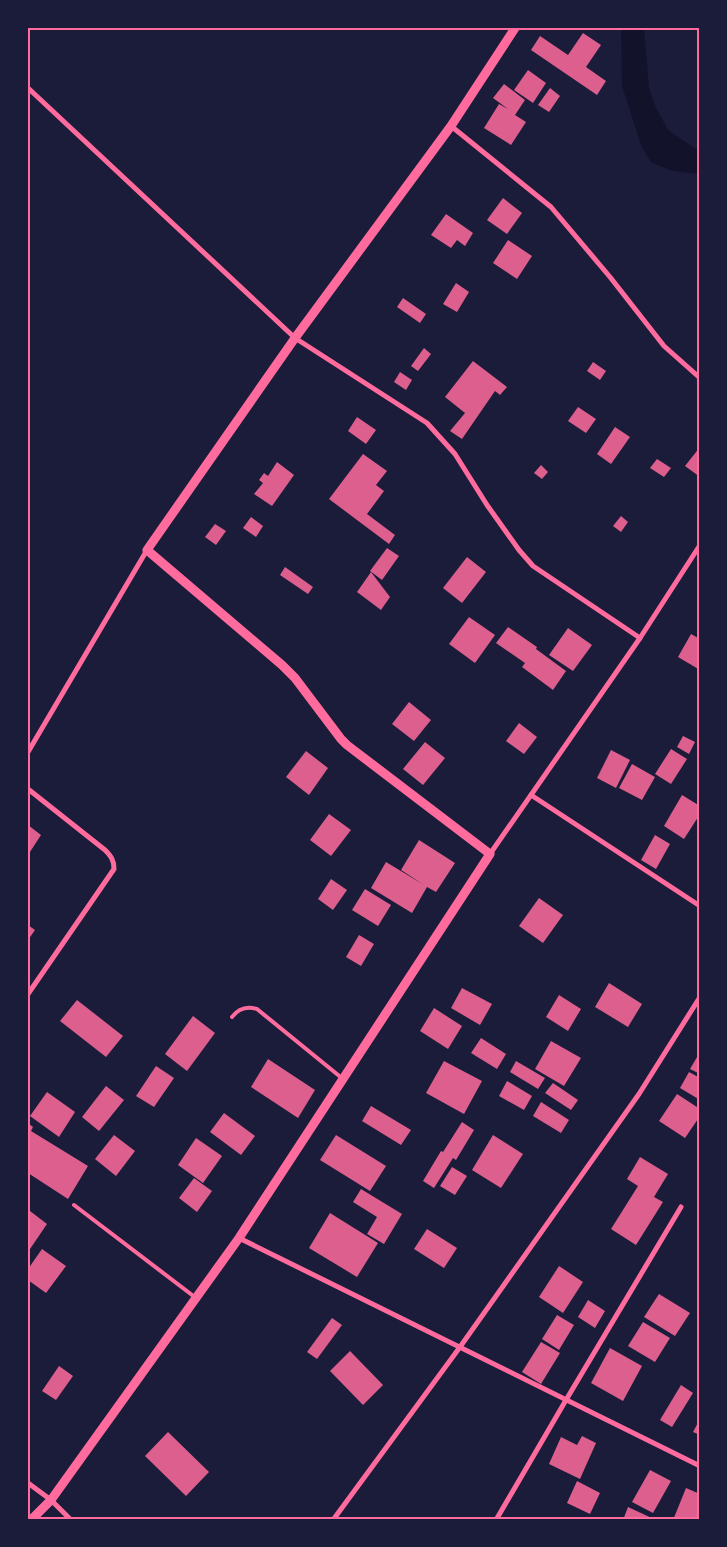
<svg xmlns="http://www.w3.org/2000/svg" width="727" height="1547" viewBox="0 0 727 1547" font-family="'Exo 2',sans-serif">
<rect width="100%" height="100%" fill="#1b1b3a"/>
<polygon fill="#12122b" points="621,28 644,28 649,88 656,108 668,130 699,151 699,174 673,171 652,163 642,148 622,86"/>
<g fill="#dd5f8e">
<polygon points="583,33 601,45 586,67 606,81 597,95 531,50 540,36 568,55"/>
<polygon points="528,70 546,83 533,103 514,90"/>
<polygon points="504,84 525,100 515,115 526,122 511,145 484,128 499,104 508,109 493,98"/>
<polygon points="550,88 560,96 549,112 538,105"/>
<polygon points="503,198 522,213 507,234 487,220"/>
<polygon points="446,214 473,233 465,246 457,240 451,248 431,235"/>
<polygon points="508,240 532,256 517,279 493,263"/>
<polygon points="456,283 469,292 457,312 443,304"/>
<polygon points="403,298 426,314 420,323 397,307"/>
<polygon points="424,348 431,354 418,371 411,366"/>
<polygon points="473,361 507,387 500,395 495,391 462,439 450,431 465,413 445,397"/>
<polygon points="593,362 606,371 600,380 587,371"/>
<polygon points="400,372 412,380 406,390 394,382"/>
<polygon points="578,407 596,419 586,433 568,421"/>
<polygon points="357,417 376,430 366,444 348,431"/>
<polygon points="615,427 630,437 611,464 597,454"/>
<polygon points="700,447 700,477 685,466"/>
<polygon points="363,454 387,471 376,485 384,491 367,514 395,535 389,544 329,499"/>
<polygon points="657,459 671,468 664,477 650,468"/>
<polygon points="277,462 294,475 272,506 254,494 263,483 259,480 264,473 268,476"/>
<polygon points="541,465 548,472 542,479 534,473"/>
<polygon points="621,516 628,522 621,532 613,526"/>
<polygon points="251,517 263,526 256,537 243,528"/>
<polygon points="215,524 226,531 216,545 205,537"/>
<polygon points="387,548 399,556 382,580 370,571"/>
<polygon points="467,557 486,572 462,603 443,588"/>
<polygon points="285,567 313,587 308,594 280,575"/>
<polygon points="371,572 390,597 381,610 357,592"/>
<polygon points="469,617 495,635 475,663 449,644"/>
<polygon points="508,627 537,647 536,649 566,671 553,690 522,667 525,663 496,643"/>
<polygon points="568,628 592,645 573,671 549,655"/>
<polygon points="691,634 700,639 700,670 678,657"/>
<polygon points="409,702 431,720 414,741 392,724"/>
<polygon points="519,723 537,737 524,754 506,741"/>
<polygon points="683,736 695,742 689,754 677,747"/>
<polygon points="425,742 445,758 423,785 403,769"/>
<polygon points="671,749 687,759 671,784 655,774"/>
<polygon points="611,750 630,760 616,788 597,778"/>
<polygon points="306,751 328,768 309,795 286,777"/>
<polygon points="632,764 655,777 642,800 619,788"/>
<polygon points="682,795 700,806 700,814 684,839 664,826"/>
<polygon points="329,814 351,830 331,856 310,840"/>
<polygon points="28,825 41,835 28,855"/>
<polygon points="655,835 670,844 656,869 641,860"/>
<polygon points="419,840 455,863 436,892 427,887 412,913 371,888 386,862 424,885 401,870"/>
<polygon points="331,879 347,890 333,910 318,899"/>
<polygon points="365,889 391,905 378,926 352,910"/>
<polygon points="539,898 563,915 543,943 519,926"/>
<polygon points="28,925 35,930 28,940"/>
<polygon points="359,935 374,944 361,966 346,957"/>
<polygon points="609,983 642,1004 628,1027 595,1007"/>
<polygon points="462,988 492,1004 480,1025 451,1008"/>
<polygon points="559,995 581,1009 568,1031 546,1017"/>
<polygon points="77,1000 123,1036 106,1057 60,1021"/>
<polygon points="434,1008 462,1026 448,1049 420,1031"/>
<polygon points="193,1016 215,1033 187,1071 165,1054"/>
<polygon points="481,1038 506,1054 497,1069 471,1053"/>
<polygon points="551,1041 581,1058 564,1086 535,1069"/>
<polygon points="700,1052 700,1074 690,1069"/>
<polygon points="268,1059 315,1090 298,1118 251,1087"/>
<polygon points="444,1061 482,1081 464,1114 426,1093"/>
<polygon points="516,1061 545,1078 538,1089 510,1072"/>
<polygon points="156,1066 174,1078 154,1107 136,1096"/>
<polygon points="689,1072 700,1078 700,1100 680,1088"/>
<polygon points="507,1081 532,1096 524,1110 499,1096"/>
<polygon points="553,1083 578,1100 571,1110 545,1093"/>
<polygon points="106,1086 124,1100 99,1131 82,1117"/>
<polygon points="47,1092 75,1112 59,1137 30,1116"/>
<polygon points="677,1094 700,1109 700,1116 685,1138 659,1121"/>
<polygon points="541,1102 569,1120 561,1133 533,1116"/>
<polygon points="371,1106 411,1130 401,1145 362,1121"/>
<polygon points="224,1113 255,1136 241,1155 210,1132"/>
<polygon points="462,1122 474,1130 456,1160 453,1158 434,1188 423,1181 441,1151 443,1152"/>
<polygon points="28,1123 33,1127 31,1131 88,1166 68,1199 28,1173"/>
<polygon points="114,1135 135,1151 116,1176 95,1159"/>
<polygon points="336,1135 386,1166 370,1191 320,1160"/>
<polygon points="493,1135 523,1154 501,1188 472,1170"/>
<polygon points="196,1138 222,1156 203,1183 178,1165"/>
<polygon points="640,1157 668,1174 654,1197 663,1202 636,1245 611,1229 638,1186 627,1179"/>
<polygon points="452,1167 467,1176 455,1195 440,1186"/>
<polygon points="194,1178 212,1191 197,1212 179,1198"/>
<polygon points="361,1189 402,1214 384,1244 367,1234 377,1217 353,1202"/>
<polygon points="30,1211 47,1224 28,1252 28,1214"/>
<polygon points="330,1213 378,1243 357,1277 309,1248"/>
<polygon points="427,1229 457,1248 444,1268 414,1249"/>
<polygon points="42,1249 66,1266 46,1293 28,1280 28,1269"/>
<polygon points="559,1266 583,1282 563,1313 539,1297"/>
<polygon points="659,1294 690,1313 675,1336 644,1317"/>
<polygon points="588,1300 605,1311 595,1328 578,1317"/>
<polygon points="557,1315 574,1325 559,1350 542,1339"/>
<polygon points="332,1318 342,1325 317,1359 307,1352"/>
<polygon points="643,1322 670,1338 655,1362 628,1346"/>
<polygon points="541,1342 560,1353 541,1384 522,1372"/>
<polygon points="610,1348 642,1366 623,1401 591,1383"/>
<polygon points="350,1351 383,1385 363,1405 330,1371"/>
<polygon points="59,1366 73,1376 56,1400 42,1391"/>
<polygon points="681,1385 693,1393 672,1427 660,1420"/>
<polygon points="700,1419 700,1435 693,1432"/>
<polygon points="168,1432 209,1472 186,1496 145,1456"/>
<polygon points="582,1436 596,1443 580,1479 549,1464 561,1437 577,1445"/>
<polygon points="650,1470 671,1481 653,1513 632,1502"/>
<polygon points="577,1481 600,1493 590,1514 567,1503"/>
<polygon points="686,1488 700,1494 700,1520 673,1520"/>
<polygon points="628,1507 656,1520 623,1520"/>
</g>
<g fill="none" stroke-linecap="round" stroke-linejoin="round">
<g stroke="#ff6b9d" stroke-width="4">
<path d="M232 1017C238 1009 247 1006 257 1009L343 1079"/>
<polyline points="74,1205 196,1298"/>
</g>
<g stroke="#ff6b9d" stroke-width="5">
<polyline points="28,88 295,338 427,423 455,454 487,505 519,550 533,566 640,638"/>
<polyline points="451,126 551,207 610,277 664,346 700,378"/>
<polyline points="28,752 147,550"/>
<path d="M28 789 105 850C111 856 114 860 114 869L28 994"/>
<polyline points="531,795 700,906"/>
<polyline points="490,854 640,638 700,545"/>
<polyline points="239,1238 700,1466"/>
<polyline points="28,1483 51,1500 71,1520"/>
<polyline points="333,1520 460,1347 639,1094 700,997"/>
<polyline points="496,1520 566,1400 681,1207"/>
</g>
<polyline stroke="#ff6b9d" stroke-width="9" points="31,1520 51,1500 239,1238 490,854 347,745 341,739 295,678 282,665 147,550 295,338 451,126 515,28"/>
</g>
<rect width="727" height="1547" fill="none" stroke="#1b1b3a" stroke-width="58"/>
<rect x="29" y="29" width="669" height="1489" fill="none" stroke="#ff6b9d" stroke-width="2"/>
</svg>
